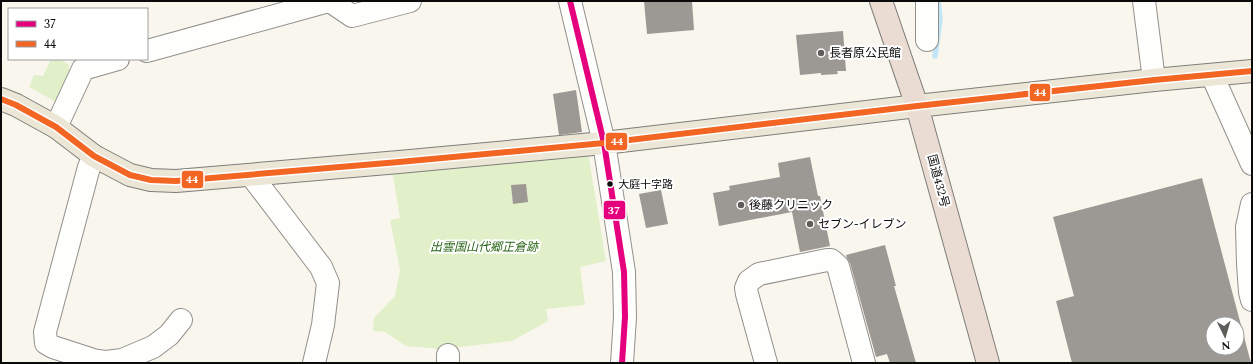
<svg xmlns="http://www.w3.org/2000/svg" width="1253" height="364" viewBox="0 0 1253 364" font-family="Spectral,'Noto Sans JP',serif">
<rect width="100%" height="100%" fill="#f9f6ed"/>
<g fill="#e2f0ca">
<polygon points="51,59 59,59 69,65 70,78 58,103 29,87 34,75 43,76"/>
<polygon points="588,152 606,261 580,267 585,305 546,309 548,321 512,341 442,349 406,346 385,332 373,331 374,318 395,296 400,270 390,220 400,218 392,170"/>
</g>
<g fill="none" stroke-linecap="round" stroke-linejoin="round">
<polyline stroke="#c0e5f7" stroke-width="5.5" points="935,56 940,19 938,1"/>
</g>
<g fill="#9c9893" fill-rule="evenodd">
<polygon points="644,1 692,1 694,30 647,34"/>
<polygon points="843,31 846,71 837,71 838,74 821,75 821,73 800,75 796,35"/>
<polygon points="576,90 582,132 559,135 553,94"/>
<polygon points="810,157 818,196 820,196 830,246 800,252 792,212 719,226 713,193 730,190 729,186 780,177 778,163"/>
<path d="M1202 178 1251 363H1072L1056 301 1074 296 1053 217ZM1213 324H1237V348H1213Z"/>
<polygon points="526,184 528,202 513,204 511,185"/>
<polygon points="661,190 668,224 646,228 639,194"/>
<polygon points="885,245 896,286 894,286 916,363 890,363 887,354 876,357 850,263 847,258 846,255"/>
</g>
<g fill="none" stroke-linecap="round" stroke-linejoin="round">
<defs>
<g id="minor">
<polyline points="330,1 352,16 410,1"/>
<polyline points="570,1 604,143 624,272 625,317 622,363"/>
<polyline points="1144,1 1154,80"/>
<polyline points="927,40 927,1"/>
<polyline points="147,51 329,1"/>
<polyline points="1212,75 1252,164"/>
<polyline points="56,127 83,69 118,59"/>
<polyline points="94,156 89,167 45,332 46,343 53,347 93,360 106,362 122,360 153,347 169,335 181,320"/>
<polyline points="251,175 321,267 328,283 323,325 314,363"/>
<polyline points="1252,204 1247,227 1248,264 1250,292 1252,300"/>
<polyline points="448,355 448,363"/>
<polyline points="766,363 747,294 746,288 749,281 759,274 827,260 831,260 838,266 864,363"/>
</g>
<polyline id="major" points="1,99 16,105 56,127 94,156 130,175 151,180 176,181 399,162 604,143 917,106 1154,80 1252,71"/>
<polyline id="highway" points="881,1 917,106 988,363"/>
</defs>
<use href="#minor" stroke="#92908c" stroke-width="24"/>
<use href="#major" stroke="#7f7e7a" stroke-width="24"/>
<use href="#highway" stroke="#7f7e7a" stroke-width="24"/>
<use href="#minor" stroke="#fefefc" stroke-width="22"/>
<use href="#major" stroke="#ebe6d6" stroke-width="22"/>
<use href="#highway" stroke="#eadcd2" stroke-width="22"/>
<defs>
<polyline id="bus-1" points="570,1 604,143 624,272 625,317 622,363"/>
<polyline id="bus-2" points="1,99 16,105 56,127 94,156 130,175 151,180 176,181 399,162 604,143 917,106 1154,80 1252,71"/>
</defs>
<use href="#bus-1" stroke="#fff" stroke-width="9"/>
<use href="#bus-2" stroke="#fff" stroke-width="9"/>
<use href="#bus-1" stroke="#e5007d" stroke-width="6"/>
<use href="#bus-2" stroke="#f26522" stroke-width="6"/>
</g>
<g fill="#5e5d59" stroke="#fff" stroke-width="1.5">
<circle cx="821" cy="53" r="4"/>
<circle cx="741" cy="205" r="4"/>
<circle cx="810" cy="224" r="4"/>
</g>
<circle fill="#0a0a0a" stroke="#fff" stroke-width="1.5" cx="610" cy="184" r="3.5"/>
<g text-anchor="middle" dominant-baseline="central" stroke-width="4" stroke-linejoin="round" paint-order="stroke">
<g font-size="11" fill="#0a0a0a" stroke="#fff" text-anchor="start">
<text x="618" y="184">大庭十字路</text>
</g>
<g font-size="12" fill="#0a0a0a" stroke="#fff" text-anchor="start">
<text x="829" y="53">長者原公民館</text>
<text x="749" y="205">後藤クリニック</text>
<text x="818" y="224">セブン-イレブン</text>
</g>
<g font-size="12" fill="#0a0a0a" stroke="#fff">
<text transform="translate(938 181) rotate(75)">国道432号</text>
</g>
<g font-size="12" font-style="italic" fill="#2a6517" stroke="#fff">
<text x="484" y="247">出雲国山代郷正倉跡</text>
</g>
</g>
<g stroke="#fff" stroke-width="1.5">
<rect x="1029" y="83" width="22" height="19" rx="4" fill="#f26522"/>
<rect x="605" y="132" width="23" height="19" rx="4" fill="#f26522"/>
<rect x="181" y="170" width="23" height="19" rx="4" fill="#f26522"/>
<rect x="603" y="200" width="23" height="20" rx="4" fill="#e5007d"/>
</g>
<g font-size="11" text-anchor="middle" font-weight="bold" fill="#fff">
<text x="1040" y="96">44</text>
<text x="617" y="145">44</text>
<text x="192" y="183">44</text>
<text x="614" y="214">37</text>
</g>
<rect width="1253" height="364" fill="none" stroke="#0a0a0a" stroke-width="4"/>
<rect x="8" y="8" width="140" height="52" fill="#ffffff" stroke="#9d9d9d"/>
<rect x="16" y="21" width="20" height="6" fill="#e5007d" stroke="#9d9d9d"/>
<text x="44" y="28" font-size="12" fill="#0a0a0a">37</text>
<rect x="16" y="41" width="20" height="6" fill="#f26522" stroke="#9d9d9d"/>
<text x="44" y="48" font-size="12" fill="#0a0a0a">44</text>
<g transform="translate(1225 336) rotate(175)"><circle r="19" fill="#ffffff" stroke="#9d9d9d"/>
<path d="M0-3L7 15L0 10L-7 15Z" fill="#5e5d59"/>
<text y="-6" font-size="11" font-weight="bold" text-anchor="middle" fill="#0a0a0a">N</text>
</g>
</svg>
